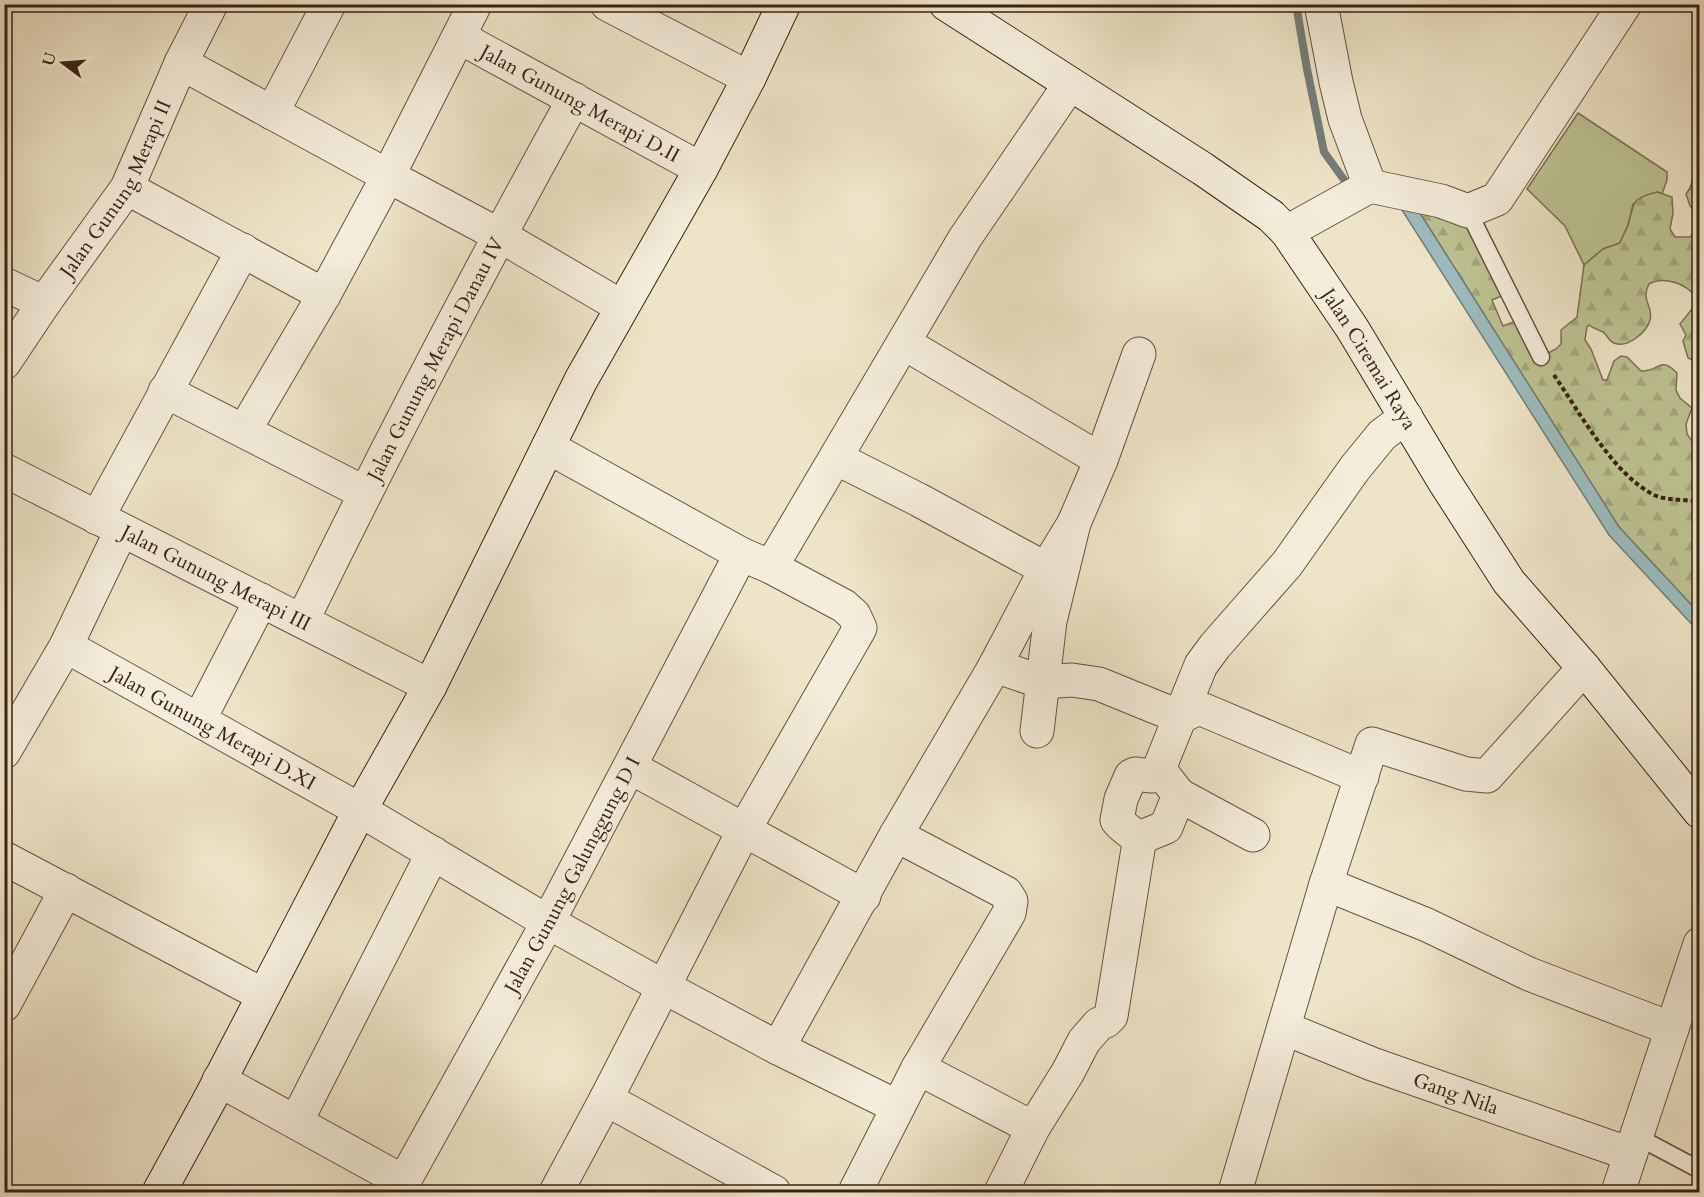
<svg xmlns="http://www.w3.org/2000/svg" width="1704" height="1197" viewBox="0 0 1704 1197" font-family="Cardo,serif">
<defs>
<pattern id="forest-firs" width="22" height="20" patternUnits="userSpaceOnUse" patternTransform="scale(1.5)"><rect width="22" height="20" fill="#bdc392"/><path d="M5 1l3.5 6h-7zM16 11l3.5 6h-7z" fill="#a3a77d"/></pattern>
</defs>
<rect width="100%" height="100%" fill="#eee4c7"/>
<filter id="stains"><feTurbulence type="fractalNoise" baseFrequency=".00333" numOctaves="4"/><feColorMatrix values="0 0 0 0 .2 0 0 0 0 .09 0 0 0 0 .02 0 0 0 .5 -.17"/></filter>
<radialGradient id="worn" r=".72"><stop offset=".6" stop-color="#630" stop-opacity="0"/><stop offset="1" stop-color="#630" stop-opacity=".3"/></radialGradient>
<polygon fill="#bdc392" stroke="#7c7254" stroke-width="1.5" points="1578,113 1667,172 1667,180 1662,194 1657,192 1633,204 1628,225 1620,243 1603,249 1584,265 1565,226 1527,189"/>
<g fill="url(#forest-firs)" stroke="#7c7254" stroke-width="1.5">
<path d="M1699 146 1700 214H1699L1690 206 1686 194C1699 179 1688 161 1699 146Z"/>
<path d="M1657 192 1672 197 1673 213 1670 229 1675 237H1690L1699 226V369L1697 362 1688 358 1683 341 1686 335 1680 324 1692 309 1695 297C1687 283 1663 276 1649 284 1640 301 1654 306 1650 320 1647 332 1627 349 1614 343 1608 341 1607 333 1601 331 1596 329 1594 329 1589 325L1587 327 1585 340 1591 349 1603 380H1607L1614 361 1621 356 1627 357 1641 371C1660 372 1659 355 1677 373L1676 390 1680 398 1692 408 1686 424 1687 434 1699 451V613L1619 527 1418 210 1454 219 1467 227 1504 295 1492 300 1503 326 1516 321 1539 358 1556 349 1561 344V330L1577 317 1584 265 1603 249 1620 243C1622 237 1626 231 1628 225 1635 202 1630 199 1657 192Z"/>
</g>
<polygon fill="#9cbcbd" stroke="#757e7a" stroke-width="1.5" points="1395,199 1418,210 1619,527 1699,613 1699,632 1609,535"/>
<g fill="none" stroke-linecap="round" stroke-linejoin="round">
<polyline stroke="#757e7a" stroke-width="8" points="1296,4 1307,69 1324,152 1350,188"/>
<defs>
<g id="lane">
<polyline points="1468,211 1541,357"/>
<polyline points="1636,1136 1700,1170"/>
</g>
<g id="street">
<polyline points="607,4 749,78"/>
<polyline points="1321,4 1336,82 1345,119 1370,186"/>
<path id="s1" d="M459 37 701 169"/>
<polyline points="181,63 388,176 475,4"/>
<polyline points="272,113 329,4"/>
<polyline points="127,188 324,295 388,176 499,235 622,307"/>
<polyline points="1287,232 1370,186 1441,201 1468,211 1497,199 1625,4"/>
<polyline points="4,284 44,303"/>
<polyline points="904,343 1101,460"/>
<path id="s2" d="M4 363 44 303 127 188 181 63 211 4"/>
<polyline points="165,391 365,493"/>
<polyline points="244,431 324,295"/>
<polyline points="548,447 741,554 771,567 844,606 854,615 860,628 744,830 606,1099 774,1192"/>
<polyline points="836,458 919,500 1046,569"/>
<path id="s3" d="M4 470 430 686"/>
<polyline points="97,518 243,250"/>
<polyline points="771,567 965,238 1070,84"/>
<path id="s4" d="M302 621C388 445 479 271 574 99"/>
<path id="s5" d="M66 646 360 810 548 922 664 987 778 1048 898 1107"/>
<polyline points="995,666 1042,682 1072,680 1099,684 1180,717 1197,709 1204,710 1362,777"/>
<polyline points="199,720 261,600"/>
<polyline points="1037,731 1050,621 1074,523 1101,460 1139,354"/>
<polyline points="4,752 66,646 121,531"/>
<polyline points="630,767 864,896"/>
<polyline points="1179,795 1253,835"/>
<polyline points="1137,839 1166,827 1179,795 1159,769"/>
<polyline points="4,858 263,995"/>
<polyline points="1326,884 1427,925 1529,974 1672,1029"/>
<polyline points="4,1005 66,890"/>
<path id="s6" d="M1284 1028 1372 1064 1630 1154"/>
<polyline points="778,1048 896,835 995,666 1046,569 1074,523"/>
<polyline points="918,1068 1033,1128"/>
<polyline points="219,1080 404,1182"/>
<polyline points="296,1122 433,853"/>
<path id="s7" d="M398 1192 548 922 741 554"/>
<polyline points="556,1192 606,1099"/>
<polyline points="855,1192 918,1068 1009,913 1011,901 1006,893 896,835"/>
<path d="M1001 1192 1033 1128 1068 1072 1084 1041 1099 1024 1106 1021 1111 1016 1139 843C1136 833 1123 829 1117 820L1121 799 1131 776 1135 774 1152 776 1159 769 1201 665 1215 646 1287 564 1355 468 1382 435 1406 417"/>
<polyline points="1235,1192 1326,884 1372,744 1466,774 1487,776 1584,668"/>
<polyline points="1618,1192 1700,944"/>
</g>
<g id="secondary">
<path id="s8" d="M946 4 1203 169 1271 216 1287 232 1352 328 1444 481 1509 582 1584 668 1700 812"/>
<polyline points="159,1192 211,1097 360,810 430,686 581,380 701,169 749,78 784,4"/>
</g>
</defs>
<use href="#lane" stroke="#685242" stroke-width="19"/>
<use href="#street" stroke="#685242" stroke-width="35"/>
<use href="#secondary" stroke="#3b2216" stroke-width="35"/>
<path stroke="#3b2216" stroke-width="4" stroke-dasharray="4.5 3" stroke-linecap="butt" d="M1554 375C1580 413 1613 474 1654 495 1667 501 1685 499 1700 502"/>
<use href="#lane" stroke="#f4eddb" stroke-width="16"/>
<use href="#street" stroke="#f4eddb" stroke-width="33"/>
<use href="#secondary" stroke="#f4eddb" stroke-width="33"/>
</g>
<g text-anchor="middle" dominant-baseline="central" stroke-width="5" stroke-linejoin="round" paint-order="stroke">
<g font-size="20" fill="#3b2216" stroke="#f4eddb">
<text stroke="none"><textPath href="#s1" startOffset="138">Jalan Gunung Merapi D.II</textPath></text>
<text stroke="none"><textPath href="#s2" startOffset="208">Jalan Gunung Merapi II</textPath></text>
<text stroke="none"><textPath href="#s4" startOffset="294">Jalan Gunung Merapi Danau IV</textPath></text>
<text stroke="none"><textPath href="#s8" startOffset="562">Jalan Ciremai Raya</textPath></text>
<text stroke="none"><textPath href="#s3" startOffset="238">Jalan Gunung Merapi III</textPath></text>
<text stroke="none"><textPath href="#s5" startOffset="168">Jalan Gunung Merapi D.XI</textPath></text>
<text stroke="none"><textPath href="#s7" startOffset="362">Jalan Gunung Galunggung D I</textPath></text>
<text stroke="none"><textPath href="#s6" startOffset="184">Gang Nila</textPath></text>
</g>
</g>
<rect width="1704" height="1197" fill="none" stroke="#eee4c7" stroke-width="24"/>
<rect x="6" y="6" width="1692" height="1185" fill="none" stroke="#3b2216" stroke-width="3"/>
<rect x="12" y="12" width="1680" height="1173" fill="none" stroke="#3b2216" stroke-width="1.5"/>
<g transform="translate(63 63) rotate(286)" stroke="#f4eddb" stroke-width="4.5" paint-order="stroke">
<path d="M0-4.5L10 22L0 15L-10 22Z" fill="#3b2216"/>
<text y="-9" font-size="16" font-weight="bold" text-anchor="middle" fill="#3b2216">U</text>
</g>
<rect width="100%" height="100%" filter="url(#stains)"/>
<rect width="100%" height="100%" fill="url(#worn)"/>
</svg>
